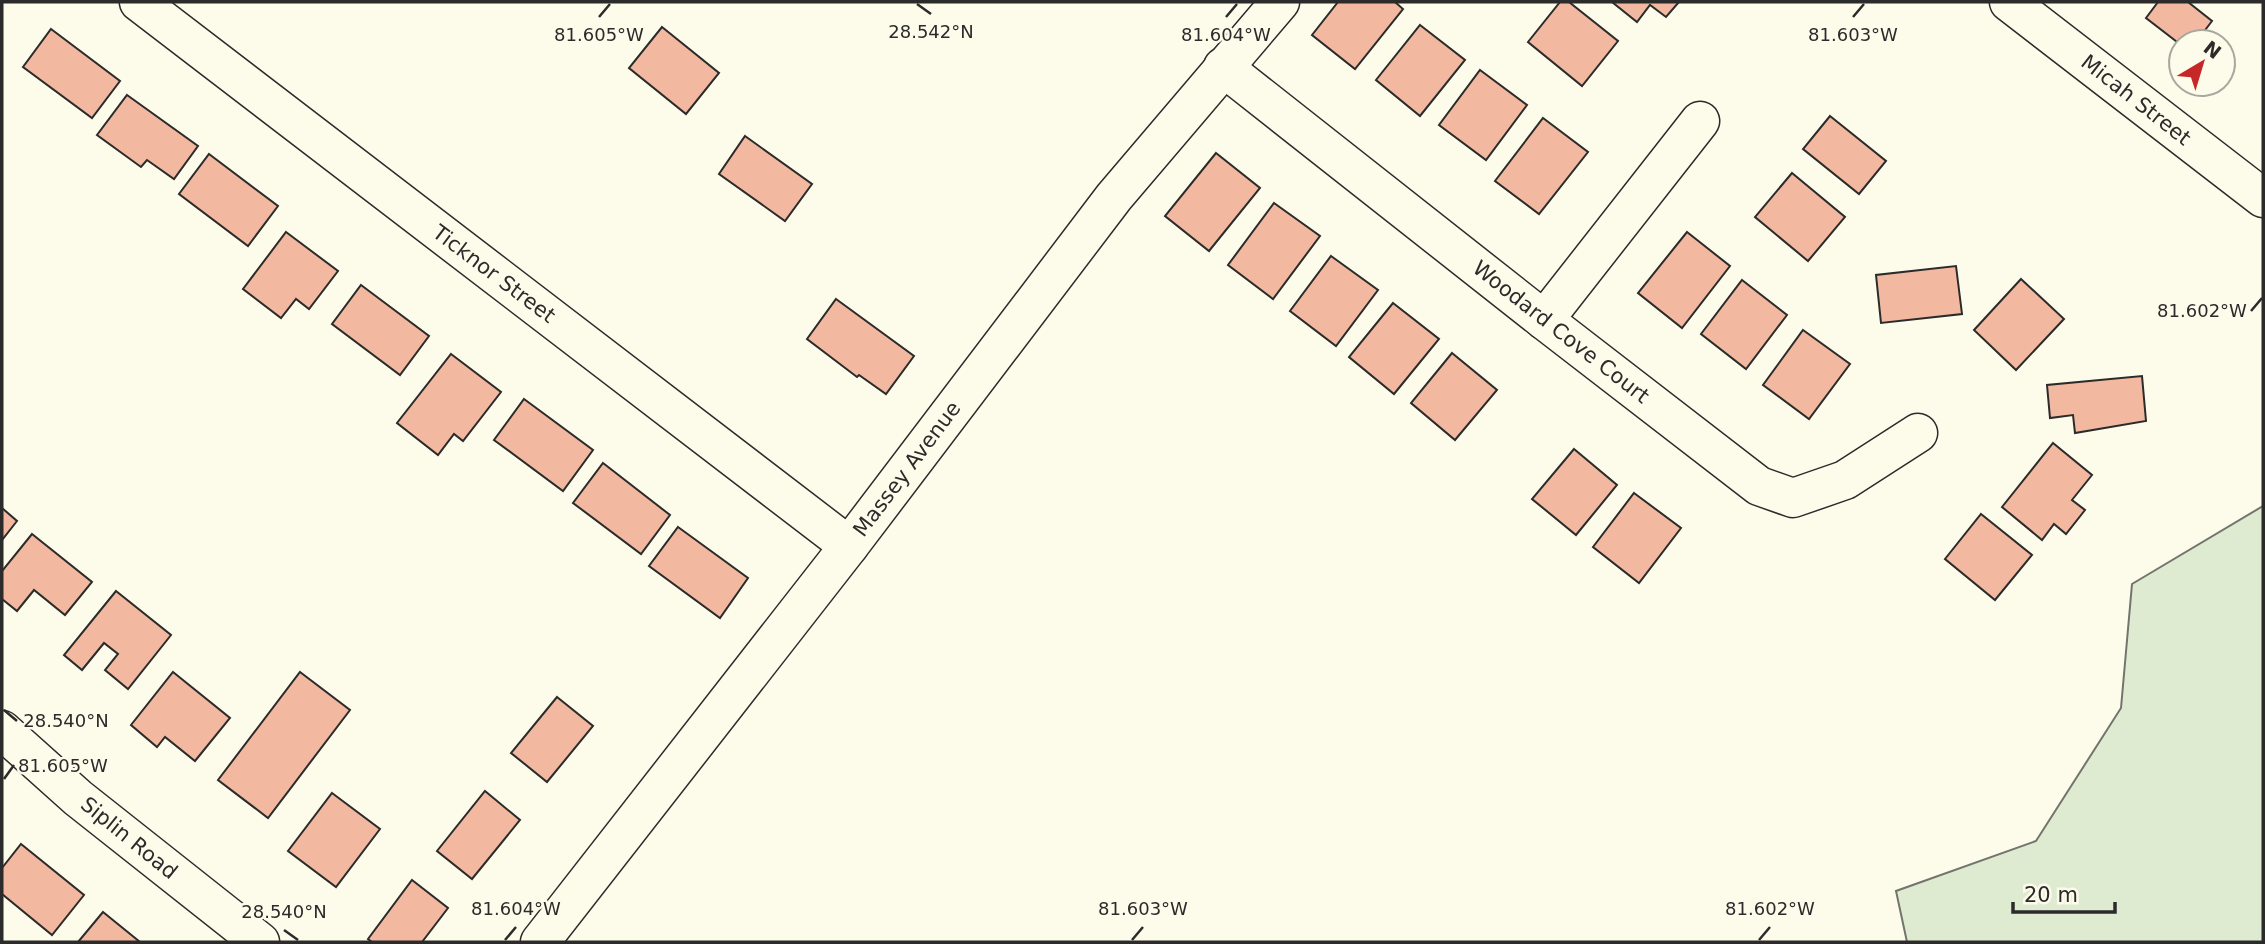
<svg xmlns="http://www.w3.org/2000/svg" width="2265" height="944" viewBox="0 0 2265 944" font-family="'DejaVu Sans',sans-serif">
<rect width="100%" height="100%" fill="#fdfbea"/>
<polygon fill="#deebd1" stroke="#74746e" stroke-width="2" points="2263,506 2263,942 1907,942 1896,891 2036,841 2121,708 2132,584"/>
<g fill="#f2b8a0" stroke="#2b2b2b" stroke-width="2">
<polygon points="1338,2 1395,2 1403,9 1355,69 1312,35"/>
<polygon points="1560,2 1569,2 1618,41 1582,86 1528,42"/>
<polygon points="1612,2 1679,2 1666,17 1650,5 1637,22"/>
<polygon points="2158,2 2188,2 2212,21 2196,42 2181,42 2181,45 2146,18"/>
<polygon points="1420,25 1465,60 1420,116 1376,80"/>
<polygon points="662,27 719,73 686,114 629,68"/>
<polygon points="51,29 120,81 92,118 23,67"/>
<polygon points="1480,70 1527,105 1486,160 1439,125"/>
<polygon points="127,95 198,146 174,179 147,160 141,167 97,135"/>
<polygon points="1830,116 1886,161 1859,194 1803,149"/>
<polygon points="1543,118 1588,152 1539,214 1495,181"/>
<polygon points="745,136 812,184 785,221 719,174"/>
<polygon points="1216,153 1260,188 1209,251 1165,216"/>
<polygon points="209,154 278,206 248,246 179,194"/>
<polygon points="1792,173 1845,217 1808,261 1755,217"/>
<polygon points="1274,203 1320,236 1273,299 1228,265"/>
<polygon points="286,232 338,271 309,309 296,299 281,318 243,289"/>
<polygon points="1687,232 1730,266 1682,328 1638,293"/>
<polygon points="1331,256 1378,290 1336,346 1290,311"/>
<polygon points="1956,266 1962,314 1881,323 1876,275"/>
<polygon points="2021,279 2064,319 2016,370 1974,330"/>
<polygon points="1742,280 1787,315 1746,369 1701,334"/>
<polygon points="361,285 429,336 400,375 332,324"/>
<polygon points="836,299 914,356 886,394 859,375 857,377 807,339"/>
<polygon points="1393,303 1439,339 1394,394 1349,357"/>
<polygon points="1803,330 1850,364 1809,419 1763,385"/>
<polygon points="1452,353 1497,390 1455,440 1411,403"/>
<polygon points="451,354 501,392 463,441 454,434 438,455 397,423"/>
<polygon points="2142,376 2146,421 2075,433 2073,415 2050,418 2047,385"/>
<polygon points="524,399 593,450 563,491 494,440"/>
<polygon points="2053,443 2092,475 2072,500 2085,510 2066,534 2054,524 2042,540 2002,507"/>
<polygon points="1574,449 1617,485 1576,535 1532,499"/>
<polygon points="603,463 670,515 641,554 573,503"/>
<polygon points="1634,493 1681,528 1639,583 1593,547"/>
<polygon points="2,508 17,521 2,540"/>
<polygon points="1981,514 2032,555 1995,600 1945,559"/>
<polygon points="678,527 748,578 720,618 649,566"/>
<polygon points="32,534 92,582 65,615 34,590 17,611 2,599 2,571"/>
<polygon points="116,591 171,635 128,689 105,670 118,654 104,643 82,670 64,655"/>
<polygon points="173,672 230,718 195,761 165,737 157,747 131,725"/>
<polygon points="300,672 350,710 268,818 218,780"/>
<polygon points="557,697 593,726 547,782 511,753"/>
<polygon points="485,791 520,820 472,879 437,851"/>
<polygon points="332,793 380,829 336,887 288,851"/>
<polygon points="21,844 84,895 52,935 2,894 2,868"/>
<polygon points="412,880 448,908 422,942 372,942 368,939"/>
<polygon points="103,912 140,942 78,942"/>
</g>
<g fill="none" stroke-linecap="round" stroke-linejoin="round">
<defs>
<g id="minor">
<polyline points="139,2 849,546"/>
<polyline points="2009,2 2263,198"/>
<polyline points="1223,67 1544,320 1759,486 1793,498 1845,480 1918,433"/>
<polyline points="1544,320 1700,121"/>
<polyline points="2,730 78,798 260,942"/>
<polyline points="540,942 849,546 1114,197 1280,2"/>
</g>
</defs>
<use href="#minor" stroke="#2b2b2b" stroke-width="41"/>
<use href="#minor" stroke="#fdfbea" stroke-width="38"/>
</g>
<path fill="none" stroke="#2b2b2b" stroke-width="2.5" d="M917 4 931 14M599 17 610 4M1226 17 1237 4M1853 17 1864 4M2251 311 2262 298M4 710 17 721M4 779 14 765M284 930 298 940M505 940 516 927M1132 940 1143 927M1759 940 1770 927"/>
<g text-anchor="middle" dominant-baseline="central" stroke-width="5" stroke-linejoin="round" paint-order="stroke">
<g font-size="21" fill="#2b2b2b" stroke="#fdfbea">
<text transform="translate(2136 100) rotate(38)">Micah Street</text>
<text transform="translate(494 274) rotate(37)">Ticknor Street</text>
<text transform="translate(1561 332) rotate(38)">Woodard Cove Court</text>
<text transform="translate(907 469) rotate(-53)">Massey Avenue</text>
<text transform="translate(129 838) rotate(39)">Siplin Road</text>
</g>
</g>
<g font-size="18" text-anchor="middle" fill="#2b2b2b" stroke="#fdfbea" stroke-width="5" stroke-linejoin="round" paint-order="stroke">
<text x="931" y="38">28.542°N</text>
<text x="599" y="41">81.605°W</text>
<text x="1226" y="41">81.604°W</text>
<text x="1853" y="41">81.603°W</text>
<text x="2202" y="317">81.602°W</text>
<text x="66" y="727">28.540°N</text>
<text x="63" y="772">81.605°W</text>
<text x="516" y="915">81.604°W</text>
<text x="1143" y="915">81.603°W</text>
<text x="1770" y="915">81.602°W</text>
<text x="284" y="918">28.540°N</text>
</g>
<rect width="2265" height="944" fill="none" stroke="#2b2b2b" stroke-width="7"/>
<g transform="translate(2202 63) rotate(38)"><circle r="33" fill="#fdfbea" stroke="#a9a89e" stroke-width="2"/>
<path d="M0-5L12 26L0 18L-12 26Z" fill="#c62828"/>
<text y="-10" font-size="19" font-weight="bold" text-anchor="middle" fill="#2b2b2b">N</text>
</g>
<path d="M2013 902v10h102v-10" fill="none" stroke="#2b2b2b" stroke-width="3.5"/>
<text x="2024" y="902" font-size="21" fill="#2b2b2b" stroke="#fdfbea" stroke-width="5" paint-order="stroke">20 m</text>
</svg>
